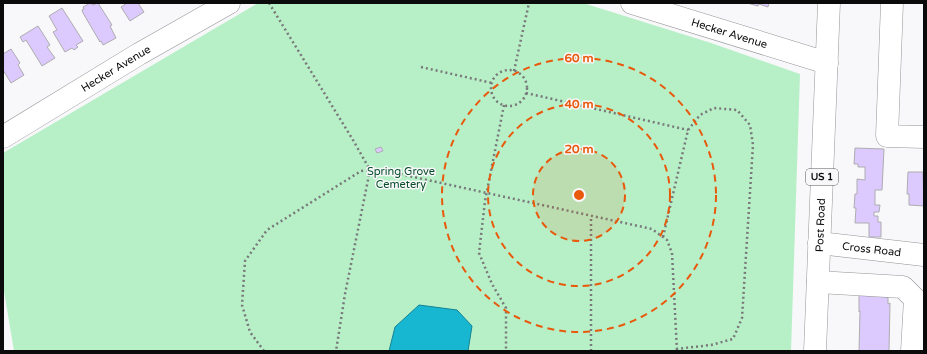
<svg xmlns="http://www.w3.org/2000/svg" width="927" height="354" viewBox="0 0 927 354" font-family="'Varela Round',sans-serif">
<rect width="100%" height="100%" fill="#f8f7fa"/>
<polygon fill="#b7f0c7" points="258,3 583,3 711,43 800,74 791,351 14,351 3,285 3,153"/>
<polygon fill="#17b7d1" stroke="#148396" points="419,305 457,310 472,326 468,351 389,351 395,327"/>
<g fill="#dcc9fd" stroke="#aeadb0">
<polygon points="90,3 93,5 98,3 112,25 110,26 116,38 103,45 101,41 100,42 83,13 82,10 84,9 83,7"/>
<polygon points="127,3 138,3 144,12 130,21 121,7"/>
<polygon points="747,3 769,3 768,7 759,4 758,6"/>
<polygon points="62,8 83,41 76,45 78,47 74,50 72,48 65,52 53,32 57,30 49,16"/>
<polygon points="38,26 50,45 47,47 55,58 42,66 26,40 23,42 20,37"/>
<polygon points="11,49 20,63 18,65 24,75 11,83 3,70 3,54"/>
<polygon points="381,147 383,151 377,153 375,149"/>
<polygon points="855,148 884,149 882,190 875,190 875,205 880,205 879,212 874,212 874,216 878,216 878,222 881,222 881,237 869,237 869,223 855,223 856,208 854,208 855,194 857,194 857,179 865,180 865,167 858,167 858,164 854,164"/>
<polygon points="908,172 923,172 924,206 909,205 909,194 907,194"/>
<polygon points="859,295 888,297 888,304 890,303 889,351 859,351 860,311 859,312"/>
</g>
<g fill="none" stroke-linecap="round" stroke-linejoin="round">
<defs>
<g id="minor">
<path id="s1" d="M632 3 827 63"/>
<polyline points="892,3 887,136 924,137"/>
<path id="s2" d="M3 137 139 54 229 3"/>
<path id="s3" d="M819 243 924 255"/>
<polyline points="818,282 903,287 915,299 912,351"/>
</g>
<g id="major">
<path id="s4" d="M815 351 829 3"/>
</g>
</defs>
<use href="#minor" stroke="#959497" stroke-width="23"/>
<use href="#major" stroke="#959497" stroke-width="23"/>
<g stroke="#79787a" stroke-width="2.5" stroke-dasharray="2 3" stroke-linecap="butt">
<polyline points="269,3 353,140 370,170 345,294 336,351"/>
<polyline points="421,67 492,83"/>
<circle cx="509" cy="88" r="18"/>
<polyline points="514,71 529,3"/>
<polyline points="526,93 688,130"/>
<polyline points="504,105 485,201 479,253 492,284 506,308 506,351"/>
<polyline points="663,237 688,130 700,115 714,108 737,110 750,125 753,145 742,318 733,339 711,345 676,349"/>
<polyline points="264,351 250,332 242,305 245,261 267,230 361,171 377,169 652,229 667,240 672,253 677,351"/>
<polyline points="591,351 591,216"/>
</g>
<use href="#minor" stroke="#fff" stroke-width="22"/>
<use href="#major" stroke="#fff" stroke-width="22"/>
</g>
<circle cx="579" cy="195" r="46" fill="#e8590c" fill-opacity=".12"/>
<g fill="none" stroke="#e8590c" stroke-width="2" stroke-dasharray="7 5">
<circle cx="579" cy="195" r="46"/>
<circle cx="579" cy="195" r="91"/>
<circle cx="579" cy="195" r="137"/>
</g>
<g text-anchor="middle" dominant-baseline="central" stroke-width="3" stroke-linejoin="round" paint-order="stroke">
<rect fill="#f8f7fa" stroke="#535253" stroke-width="1" x="806" y="169" width="32" height="16" rx="3"/>
<g font-size="10" font-weight="bold" fill="#0c0b0c">
<text x="822" y="177">US 1</text>
</g>
<g font-size="11" fill="#0c0b0c" stroke="#f8f7fa">
<text stroke="none"><textPath href="#s1" startOffset="102">Hecker Avenue</textPath></text>
<text stroke="none"><textPath href="#s2" startOffset="132">Hecker Avenue</textPath></text>
<text stroke="none"><textPath href="#s4" startOffset="126">Post Road</textPath></text>
<text stroke="none"><textPath href="#s3" startOffset="53">Cross Road</textPath></text>
</g>
<g font-size="11" fill="#074e29" stroke="#f8f7fa">
<text x="401" y="171">Spring Grove<tspan x="401" dy="13">Cemetery</tspan></text>
</g>
</g>
<circle cx="579" cy="195" r="6" fill="#e8590c" stroke="#f8f7fa" stroke-width="2"/>
<g font-size="12" text-anchor="middle" font-weight="bold" fill="#e8590c" stroke="#f8f7fa" stroke-width="3" stroke-linejoin="round" paint-order="stroke">
<text x="579" y="62">60 m</text>
<text x="579" y="108">40 m</text>
<text x="579" y="153">20 m</text>
</g>
<rect width="927" height="354" fill="none" stroke="#0c0b0c" stroke-width="8"/>
</svg>
